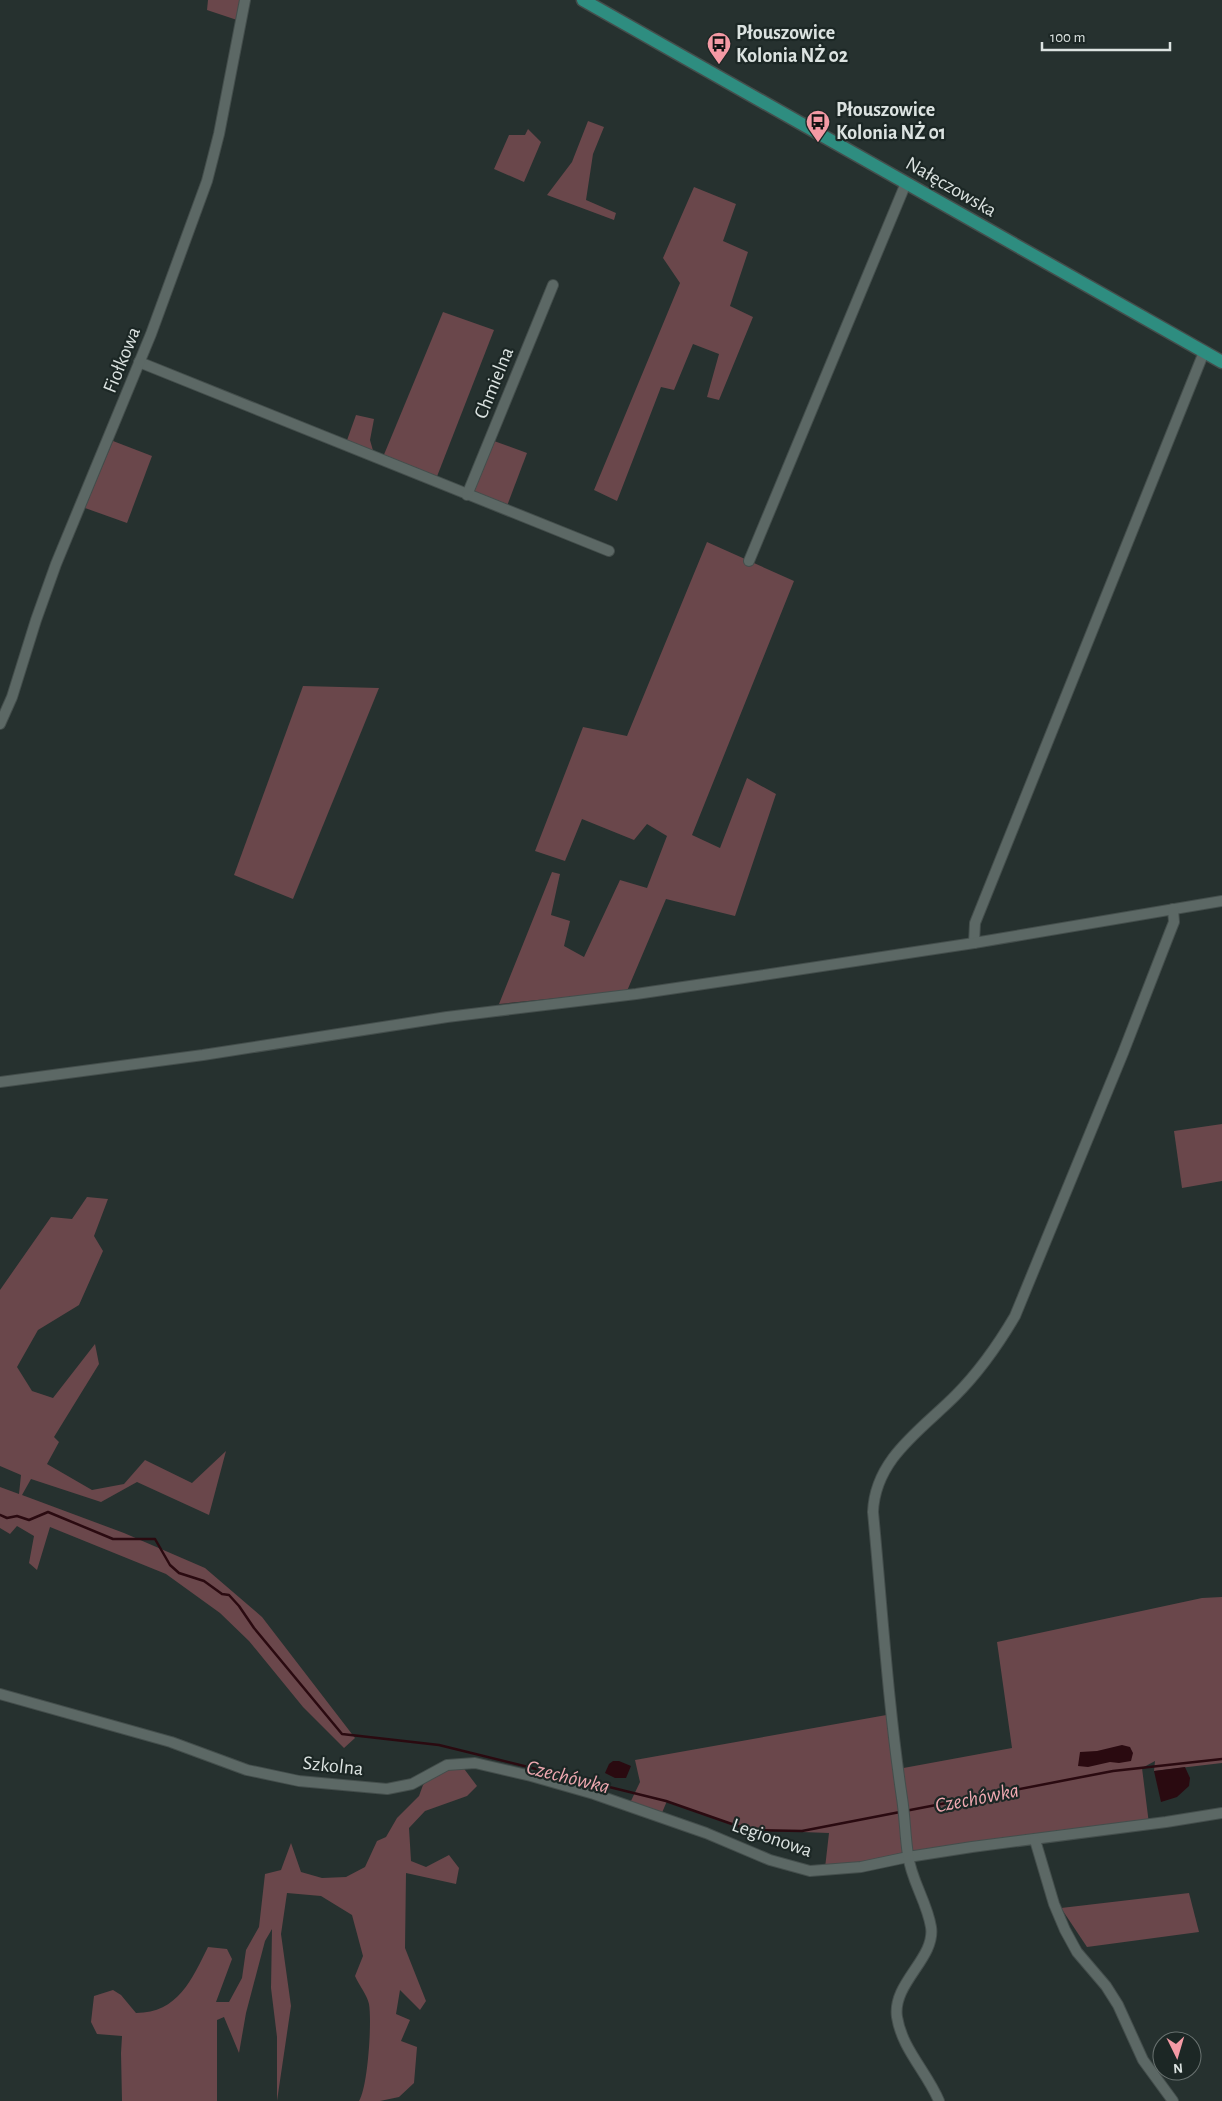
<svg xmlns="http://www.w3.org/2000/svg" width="1222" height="2101" viewBox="0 0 1222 2101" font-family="'Alegreya Sans',sans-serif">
<rect width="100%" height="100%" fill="#26312f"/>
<g fill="#6a474b">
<polygon points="208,0 242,0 237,20 207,10"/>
<polygon points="588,121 604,127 593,154 586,200 616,213 614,220 547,195 572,162"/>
<polygon points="528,129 541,142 524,182 494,169 509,135 525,135"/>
<polygon points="694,187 736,204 723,241 748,252 730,306 753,317 719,400 707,397 719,354 693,344 674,390 661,387 617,501 594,490 680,283 663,258"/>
<polygon points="443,312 494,330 436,479 383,457"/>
<polygon points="356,415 374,419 370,440 374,454 346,443"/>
<polygon points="113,441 152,456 127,523 85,508"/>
<polygon points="494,441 527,453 507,506 473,493"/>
<polygon points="707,542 794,581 692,835 720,848 747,778 776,794 735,916 666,899 627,991 499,1004 552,872 560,874 551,915 570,921 564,946 584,957 620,880 647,888 667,836 647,824 634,840 582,819 565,861 535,851 583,727 627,736"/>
<polygon points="303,686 379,688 293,899 234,875"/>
<polygon points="1222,1124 1222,1181 1182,1188 1174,1131"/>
<polygon points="87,1197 108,1199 94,1236 103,1251 79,1305 38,1330 17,1367 32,1391 53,1398 95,1344 99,1364 54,1437 59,1442 47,1464 92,1490 124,1484 145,1460 192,1483 226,1451 209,1515 137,1482 101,1502 31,1479 22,1495 124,1533 205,1568 262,1617 355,1738 344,1748 303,1707 249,1641 220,1613 166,1574 50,1527 37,1570 29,1563 34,1536 17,1526 10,1534 0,1528 0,1487 19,1494 21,1475 0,1466 0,1290 51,1217 72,1219"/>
<polygon points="1222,1597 1222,1763 1154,1771 1155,1761 1142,1768 1149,1824 825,1868 829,1833 749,1830 667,1801 661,1815 630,1803 640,1782 635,1760 892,1714 898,1769 1012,1748 997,1642 1202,1598"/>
<path d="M462 1766 477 1786 467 1796 425 1811 409 1828 411 1861 426 1867 449 1855 459 1868 456 1884 406 1873 405 1948 426 2001 420 2010 400 1990 396 2014 410 2020 401 2041 417 2047 414 2083 399 2097 380 2101H359C368 2087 372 2021 369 2004 367 1995 359 1985 355 1976L363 1956 352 1915 321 1896 287 1893 281 1934 291 2006 277 2101V2037L271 1988 272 1929 265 1941 246 2013 239 2053 224 2017 217 2020V2101H122L121 2053 122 2036 97 2034 91 2022 94 1996 113 1990 121 1995 136 2013C178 2013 192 1979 208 1947L227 1949 232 1959 216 2002H229L242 1978 246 1950 259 1927 265 1874 281 1870 291 1843 301 1872 322 1878 346 1877 365 1867 377 1841 386 1837 397 1818 419 1796 423 1785 432 1776 447 1769Z"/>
<polygon points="1189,1893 1199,1932 1087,1947 1061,1908"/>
</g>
<g fill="#2a0a10">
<polygon points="1122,1745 1130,1747 1133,1753 1131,1761 1119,1763 1110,1762 1088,1767 1078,1766 1080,1752 1097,1751"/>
<polygon points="613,1761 619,1761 631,1766 626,1778 615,1778 605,1773 609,1764"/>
<polygon points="1185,1767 1190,1778 1189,1786 1177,1797 1161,1802 1154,1771"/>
</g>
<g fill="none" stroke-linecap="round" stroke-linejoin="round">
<g stroke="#2a0a10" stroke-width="2.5">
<polyline points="0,1515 7,1518 17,1516 29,1520 48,1512 113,1539 155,1539 170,1565 179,1573 204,1581 222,1594 229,1595 239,1606 254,1628 342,1734 439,1745 666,1801 749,1830 802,1831 900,1812"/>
<polyline points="905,1811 1113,1771 1222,1759"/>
</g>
<defs>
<g id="minor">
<polyline points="139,362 609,551"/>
<polyline points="467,495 553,285"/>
<polyline points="749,561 906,183"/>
<polyline points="0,724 12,697 36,620 56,564 151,334 207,181 219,134 245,0"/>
<polyline points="974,943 975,923 1204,352"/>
<polyline points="0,1082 203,1055 447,1017 636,994 744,978 974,943 1222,901"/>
<polyline points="0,1694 171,1742 247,1770 299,1781 387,1789 412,1784 447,1765 475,1763 531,1776 594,1794 706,1833 770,1860 810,1871 861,1867 908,1857 972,1847 1166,1822 1222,1813"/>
<polyline points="1035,1840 1054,1904 1065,1930 1077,1952 1106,1986 1118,2005 1143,2060 1173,2101"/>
<path d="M939 2101C927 2072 902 2049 897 2017 892 1983 936 1958 931 1927 927 1902 911 1880 908 1855 905 1836 905 1817 902 1798 888 1704 882 1607 873 1512 875 1459 921 1430 955 1396 979 1372 998 1345 1015 1316L1123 1053 1170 932 1174 922 1173 909"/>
</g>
<polyline id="major" points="583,0 1222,362"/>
</defs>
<use href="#minor" stroke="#444e4c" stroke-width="12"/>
<use href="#major" stroke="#444e4c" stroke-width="15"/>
<use href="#minor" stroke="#5c6865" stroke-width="10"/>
<use href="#major" stroke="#2e8d80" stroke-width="12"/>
</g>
<defs>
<symbol id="bus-pin" viewBox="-11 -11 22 30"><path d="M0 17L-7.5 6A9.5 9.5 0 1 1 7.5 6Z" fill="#f49aa5" stroke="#1c2725"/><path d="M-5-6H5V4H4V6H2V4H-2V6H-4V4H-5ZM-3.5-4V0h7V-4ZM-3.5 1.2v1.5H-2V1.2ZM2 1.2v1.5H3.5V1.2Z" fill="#111"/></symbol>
</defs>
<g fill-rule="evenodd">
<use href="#bus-pin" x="705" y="30" width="28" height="38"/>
<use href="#bus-pin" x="804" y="108" width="28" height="38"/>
</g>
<g text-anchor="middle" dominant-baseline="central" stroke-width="4.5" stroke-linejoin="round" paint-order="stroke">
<g font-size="20" font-weight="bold" fill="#dce3e1" stroke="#1c2725" text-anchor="start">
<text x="736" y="33">Płouszowice<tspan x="736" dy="23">Kolonia NŻ 02</tspan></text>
<text x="836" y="110">Płouszowice<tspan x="836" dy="23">Kolonia NŻ 01</tspan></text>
</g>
<g font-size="20" fill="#dce3e1" stroke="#1c2725">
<text transform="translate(951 187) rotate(30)">Nałęczowska</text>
<text transform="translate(122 360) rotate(-68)">Fiołkowa</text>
<text transform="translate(494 383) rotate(-68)">Chmielna</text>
<text transform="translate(333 1766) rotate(6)">Szkolna</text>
<text transform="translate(772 1838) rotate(19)">Legionowa</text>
</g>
<g font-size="21" font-style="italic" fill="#f0a9b1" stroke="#1c2725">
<text transform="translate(568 1777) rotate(14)">Czechówka</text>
<text transform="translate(977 1798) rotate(-11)">Czechówka</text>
</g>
</g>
<g transform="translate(1177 2056) rotate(175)"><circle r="24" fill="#1c2725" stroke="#697270"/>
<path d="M0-4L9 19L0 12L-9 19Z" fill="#f49aa5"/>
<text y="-8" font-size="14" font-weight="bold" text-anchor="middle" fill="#dce3e1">N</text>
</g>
<path d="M1042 42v8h128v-8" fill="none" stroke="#dce3e1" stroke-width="2.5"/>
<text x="1050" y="42" font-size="15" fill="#dce3e1" stroke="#1c2725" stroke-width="4" paint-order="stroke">100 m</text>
</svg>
